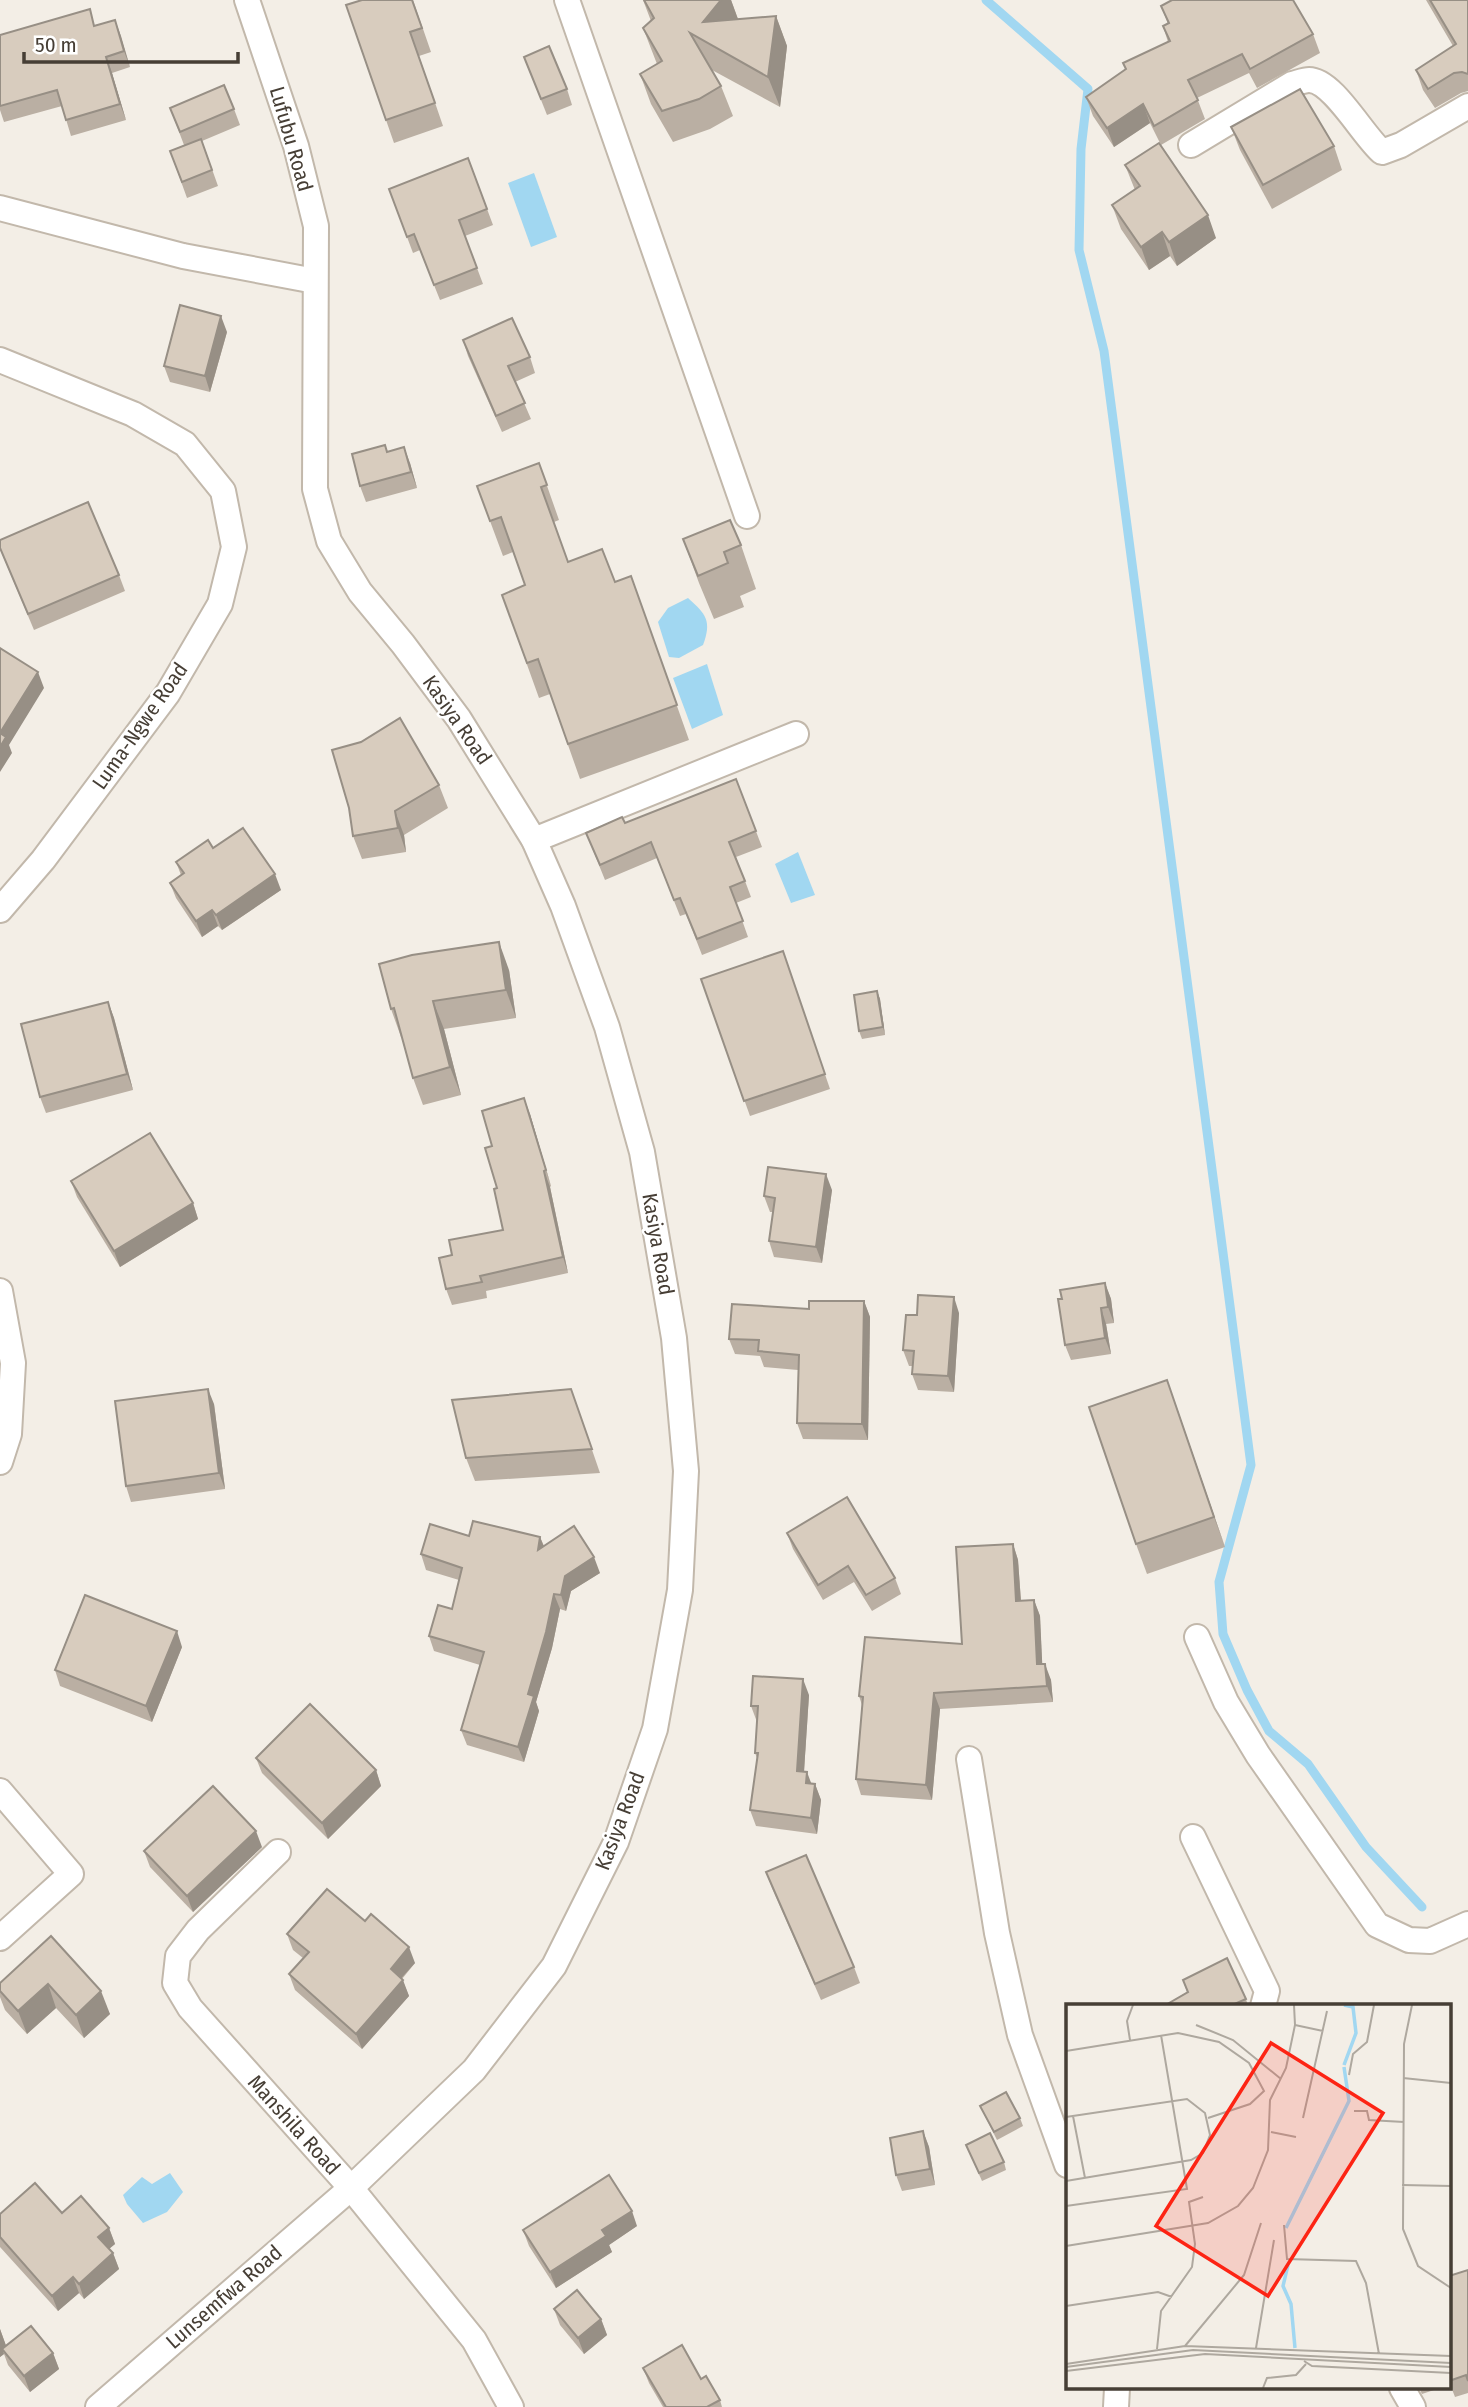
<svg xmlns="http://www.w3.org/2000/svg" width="1468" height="2407" viewBox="0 0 1468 2407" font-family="'Fira Sans Condensed',sans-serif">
<rect width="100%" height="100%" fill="#f3eee6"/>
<g fill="#a1d7f1">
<polygon points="534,173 557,237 531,247 508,183"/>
<path d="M688 598C706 614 712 621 703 645L679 658 669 657 658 622 668 608Z"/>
<polygon points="707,664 723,715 692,729 673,678"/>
<polygon points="798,852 815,895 791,903 775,864"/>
<polygon points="170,2173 183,2192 167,2212 143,2223 127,2204 123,2195 142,2177 152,2184"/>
</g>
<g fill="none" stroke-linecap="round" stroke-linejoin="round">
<polyline stroke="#a1d7f1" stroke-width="9" points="986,0 1088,89 1081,149 1079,250 1104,351 1251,1465 1219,1582 1223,1634 1247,1690 1269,1731 1308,1764 1366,1847 1422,1907"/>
<defs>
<g id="minor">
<polyline points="567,0 747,516"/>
<path d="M1191 145 1292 84C1297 83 1304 80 1309 80 1333 80 1363 136 1382 152L1401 145 1468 106"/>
<polyline points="0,208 183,256 315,281"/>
<polyline points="0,360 133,414 185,444 223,491 234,547 220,604 168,693 43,860 0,910"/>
<polyline points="534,840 796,734"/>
<polyline points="0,1291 13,1363 9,1434 0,1462"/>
<polyline points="1197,1637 1226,1702 1258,1755 1377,1925 1409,1940 1430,1941 1468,1924"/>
<polyline points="969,1759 997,1933 1020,2035 1067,2165"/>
<polyline points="0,1791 71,1874 0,1938"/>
<polyline points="1193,1837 1267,1991 1263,2006"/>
<polyline points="278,1852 198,1930 178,1956 175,1983 190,2008 351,2188 474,2340 511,2407"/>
<polyline points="1402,2388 1413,2407"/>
<polyline points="98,2407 351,2188 474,2070 554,1966 616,1842 655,1729 680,1590 686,1471 674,1338 642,1152 607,1027 563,906 534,840 459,719 403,644 360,592 329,541 315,489 316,226 296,146 247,0"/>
<polyline points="1116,2407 1117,2388"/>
</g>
</defs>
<use href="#minor" stroke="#c2b8ab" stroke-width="28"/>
<use href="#minor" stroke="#fff" stroke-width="24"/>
</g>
<g fill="#baafa3">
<polygon points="413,0 431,52 419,56 443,126 394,143 386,120"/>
<polygon points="643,0 731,0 738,19 776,16 787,46 780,107 712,70 721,86 733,116 710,129 673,142 651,104 640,74 657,64 643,28 651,21"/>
<polygon points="1426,0 1468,0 1468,91 1461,93 1435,108 1423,90 1416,70 1453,46"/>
<polygon points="1161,6 1313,34 1320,53 1257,88 1249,73 1197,98 1205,119 1161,145 1150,123 1114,147 1093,116 1086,97 1126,70 1123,63 1168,42 1163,26 1168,24"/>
<polygon points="115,20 130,67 112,73 126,120 71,136 62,106 4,122 0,110 0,35 96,25"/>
<polygon points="524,57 567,89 572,105 547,115"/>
<polygon points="170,108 234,109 240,125 202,141 218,186 187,198 170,151 184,145"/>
<polygon points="1231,127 1334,146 1342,170 1272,209 1240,150"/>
<polygon points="468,158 493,225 465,236 483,284 440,300 420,250 413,253 389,189"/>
<polygon points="1125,165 1216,238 1177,266 1170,256 1149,270 1121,229 1112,205 1135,190"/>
<polygon points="227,332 210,392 170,382 164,366"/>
<polygon points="463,340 530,357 535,373 515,382 531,419 502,432 468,356"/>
<polygon points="385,445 388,452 410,463 417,488 366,502 360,486"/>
<polygon points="539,463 559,520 554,522 568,562 615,582 631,576 689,740 580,779 550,694 539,698 502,595 525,585 513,552 503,556 477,486"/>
<polygon points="683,539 741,545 756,589 740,596 744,607 714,619 699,583"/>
<polygon points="0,549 119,575 125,591 34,630"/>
<polygon points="736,779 762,847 736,857 751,897 736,903 748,937 702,955 686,914 680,916 657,858 605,880 586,833 625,823"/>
<polygon points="439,785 448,808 404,835 406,852 362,859 353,836"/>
<polygon points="213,848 281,890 222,930 218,926 202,937 176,898 170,883 181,875 176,862"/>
<polygon points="783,951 830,1089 750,1116 701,979"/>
<polygon points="509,970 516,1018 444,1029 461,1095 423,1105 413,1078 402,1036 401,1037 391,1009"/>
<polygon points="877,991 880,999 885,1035 862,1039 859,1031"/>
<polygon points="108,1002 114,1018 133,1090 46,1113 40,1097"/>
<polygon points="530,1114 551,1186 550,1187 568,1273 486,1291 487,1298 452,1305 446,1289 452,1255 503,1230 492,1146"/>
<polygon points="71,1181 193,1203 198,1219 120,1267 77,1197"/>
<polygon points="832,1190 822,1263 774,1257 769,1241 773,1212 770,1212 764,1196"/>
<polygon points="1105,1283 1111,1299 1114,1323 1106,1324 1111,1354 1071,1360 1065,1345 1062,1299"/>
<polygon points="864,1301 870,1317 868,1440 803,1439 797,1423 798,1370 764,1367 760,1356 735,1354 729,1339 809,1309"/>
<polygon points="959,1313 954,1392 918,1390 912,1374 913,1366 909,1366 903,1350 917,1315"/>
<polygon points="1167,1380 1225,1547 1147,1574 1136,1544"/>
<polygon points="571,1389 600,1473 475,1481 466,1458"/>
<polygon points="214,1404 225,1489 131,1502 126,1486"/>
<polygon points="787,1533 895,1578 901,1594 872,1611 854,1582 823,1600 793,1549"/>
<polygon points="469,1536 540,1537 544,1546 600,1573 571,1591 566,1611 560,1609 552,1648 536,1702 539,1711 524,1762 467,1745 461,1730 480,1665 434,1651 429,1636 452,1609 459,1580 426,1570 421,1554"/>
<polygon points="1013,1544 1018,1560 1021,1601 1034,1600 1040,1616 1042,1664 1051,1680 1053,1702 940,1709 932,1800 861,1795 856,1779 862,1705 859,1696 962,1644"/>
<polygon points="182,1647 152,1722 60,1686 55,1670"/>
<polygon points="809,1695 804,1771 811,1783 815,1784 821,1800 817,1834 756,1826 750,1810 757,1758 755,1753 757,1722 751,1706"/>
<polygon points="256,1758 376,1770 381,1786 328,1839 262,1773"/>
<polygon points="262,1847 193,1912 150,1867 144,1851"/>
<polygon points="766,1872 854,1967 860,1983 821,2000 772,1888"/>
<polygon points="365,1921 415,1963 402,1979 409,1996 362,2049 295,1990 289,1974 303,1958 293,1950 287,1934"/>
<polygon points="51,1936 110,2014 84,2038 56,2008 27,2034 5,2010 0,1997 0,1983"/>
<polygon points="1183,1980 1246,1999 1248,2006 1164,2006 1187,1992"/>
<polygon points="980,2106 1020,2118 1023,2126 997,2140"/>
<polygon points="923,2131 929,2147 935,2185 902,2191 896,2175"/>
<polygon points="966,2145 1004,2162 1006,2170 982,2181"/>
<polygon points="0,2214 109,2228 115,2244 109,2249 113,2253 119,2269 84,2299 79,2293 58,2311 0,2247"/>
<polygon points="637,2226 609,2245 612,2252 556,2288 529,2246 523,2230"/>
<polygon points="1468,2270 1468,2393 1455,2397 1450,2384 1449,2385 1449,2276"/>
<polygon points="554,2309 601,2319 607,2335 584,2354 560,2325"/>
<polygon points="0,2329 6,2346 53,2353 59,2369 30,2392 8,2365 4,2354 0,2357"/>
<polygon points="643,2368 720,2400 722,2407 663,2407 649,2383"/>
<polygon points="1419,2388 1440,2388 1422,2394"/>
</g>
<g fill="#978f85">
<polygon points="721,0 731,0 739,22 703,22"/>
<polygon points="776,16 787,46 780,107 768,77"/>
<polygon points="115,20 121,36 130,67 124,51"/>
<polygon points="106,57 112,73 126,120 120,104"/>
<polygon points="1143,104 1150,123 1114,147 1107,128"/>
<polygon points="1208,215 1216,238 1177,266 1169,242"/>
<polygon points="1162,232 1170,256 1149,270 1141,247"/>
<polygon points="221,316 227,332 210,392 205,376"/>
<polygon points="404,447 410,463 417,488 411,472"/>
<polygon points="38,672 44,688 9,745 12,753 0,772 0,733"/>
<polygon points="395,811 404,835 406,852 398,828"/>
<polygon points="275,874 281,890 222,930 216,915"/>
<polygon points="212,910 218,926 202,937 196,921"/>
<polygon points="499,942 509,970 516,1018 506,990"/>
<polygon points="877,991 880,999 885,1035 883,1027"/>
<polygon points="433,1001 444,1029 461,1095 450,1067"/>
<polygon points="108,1002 114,1018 133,1090 127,1074"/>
<polygon points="524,1098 530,1114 551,1186 546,1170"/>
<polygon points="544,1171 550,1187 568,1273 563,1257"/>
<polygon points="826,1174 832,1190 822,1263 816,1247"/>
<polygon points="193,1203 198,1219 120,1267 114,1251"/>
<polygon points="1105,1283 1111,1299 1114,1323 1108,1307"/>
<polygon points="954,1297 959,1313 954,1392 948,1376"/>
<polygon points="864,1301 870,1317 868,1440 862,1424"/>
<polygon points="1101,1308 1106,1324 1111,1354 1105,1338"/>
<polygon points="1167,1380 1178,1411 1225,1547 1214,1517"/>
<polygon points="208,1389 214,1404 225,1489 219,1473"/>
<polygon points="540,1537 546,1552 538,1550"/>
<polygon points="1013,1544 1018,1560 1022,1617 1016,1601"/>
<polygon points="594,1557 600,1573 571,1591 566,1611 561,1595 565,1576"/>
<polygon points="554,1594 560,1609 552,1648 536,1702 539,1711 524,1762 518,1747 528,1694"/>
<polygon points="1034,1600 1040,1616 1043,1680 1037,1664"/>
<polygon points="177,1631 182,1647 152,1722 146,1706"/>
<polygon points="1045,1664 1051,1680 1053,1702 1047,1686"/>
<polygon points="803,1679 809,1695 803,1787 797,1771"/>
<polygon points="934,1693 940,1709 932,1800 926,1785"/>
<polygon points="376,1770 381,1786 328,1839 322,1823"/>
<polygon points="807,1772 813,1788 806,1783"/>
<polygon points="815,1784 821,1800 817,1834 811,1818"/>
<polygon points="256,1831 262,1847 193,1912 187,1896"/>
<polygon points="409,1947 415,1963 396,1984 391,1969"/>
<polygon points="403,1980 409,1996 362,2049 356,2034"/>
<polygon points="48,1984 56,2008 27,2034 18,2011"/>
<polygon points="101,1991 110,2014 84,2038 76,2015"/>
<polygon points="923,2131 929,2147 935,2185 930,2169"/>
<polygon points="632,2211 637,2226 609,2245 612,2252 556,2288 550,2272 602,2230"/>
<polygon points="109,2228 115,2244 104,2253 98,2237"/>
<polygon points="113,2253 119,2269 84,2299 79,2284"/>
<polygon points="73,2277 79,2293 58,2311 52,2296"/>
<polygon points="601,2319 607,2335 584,2354 578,2338"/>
<polygon points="0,2329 8,2351 2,2349 4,2354 0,2357"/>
<polygon points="53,2353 59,2369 30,2392 24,2376"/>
</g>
<g fill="#d8ccbe" stroke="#978f85" stroke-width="2">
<polygon points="362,0 412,0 422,28 410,32 435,103 386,120 346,5"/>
<polygon points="644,0 721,0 703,22 776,16 768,77 690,33 721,86 699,99 662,111 640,74 662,61 643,28 654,18"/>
<polygon points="1172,0 1293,0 1313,34 1250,69 1242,54 1188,80 1198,100 1154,126 1143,104 1107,128 1086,97 1126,69 1123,63 1170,41 1163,26 1169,23 1161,6"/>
<polygon points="1430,0 1468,0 1468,74 1462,72 1454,73 1428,89 1416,70 1456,44"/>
<polygon points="90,9 94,26 115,20 124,51 106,57 120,104 66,120 57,90 0,106 0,35"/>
<polygon points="549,46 567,89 541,99 524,57"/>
<polygon points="224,85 234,109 180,132 170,108"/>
<polygon points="1300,89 1334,146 1263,185 1231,127"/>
<polygon points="201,139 212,170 182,182 170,151"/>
<polygon points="1159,143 1208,215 1169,242 1162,232 1141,247 1112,205 1140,186 1125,165"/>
<polygon points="468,158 487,209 459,220 477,268 434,285 414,234 407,237 389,189"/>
<polygon points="180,305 221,316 205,376 164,366"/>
<polygon points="512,318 530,357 508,366 525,403 496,416 463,340"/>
<polygon points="385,445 387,452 404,447 411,472 360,486 352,454"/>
<polygon points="539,463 547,485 541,487 568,562 602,549 615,582 631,576 677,705 568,744 538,659 527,663 502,595 525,585 501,517 490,521 477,486"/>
<polygon points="88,502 119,575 28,614 0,548 0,540"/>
<polygon points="730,520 741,545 724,552 728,563 698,576 683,539"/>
<polygon points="0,648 38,672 0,733 6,737 0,747"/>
<polygon points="400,718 439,785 395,811 398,828 353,836 349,808 332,750 361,742"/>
<polygon points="736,779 756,831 729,842 745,881 730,887 743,921 697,939 680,898 674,900 651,842 600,865 586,833 622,817 625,823"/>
<polygon points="243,828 275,874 216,915 212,910 196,921 170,883 184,873 176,862 208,840 213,848"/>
<polygon points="499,942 506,990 433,1001 450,1067 413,1078 394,1008 391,1009 379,964 412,955"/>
<polygon points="783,951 825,1074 744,1101 701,979"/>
<polygon points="877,991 883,1027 859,1031 854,995"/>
<polygon points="108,1002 127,1074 40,1097 21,1024"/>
<polygon points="524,1098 546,1170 544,1171 563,1257 480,1276 482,1282 446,1289 439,1258 452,1255 449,1240 503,1230 494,1189 497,1188 485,1148 492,1146 482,1111"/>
<polygon points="150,1133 193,1203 114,1251 71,1181"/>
<polygon points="768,1167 826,1174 816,1247 769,1241 775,1198 764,1196"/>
<polygon points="1105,1283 1108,1307 1101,1308 1105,1338 1065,1345 1058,1299 1062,1299 1060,1290"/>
<polygon points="918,1295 954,1297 948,1376 912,1374 914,1351 903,1350 906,1315 917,1315"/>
<polygon points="809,1301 864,1301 862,1424 797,1423 799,1355 758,1351 759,1340 729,1339 732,1304 809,1309"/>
<polygon points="1167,1380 1214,1517 1136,1544 1089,1407"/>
<polygon points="208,1389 219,1473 126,1486 115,1401"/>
<polygon points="571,1389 592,1449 466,1458 452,1400"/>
<polygon points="847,1497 895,1578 866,1595 848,1566 818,1585 787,1533"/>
<polygon points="473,1521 540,1537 538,1550 574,1526 594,1557 565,1576 561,1595 554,1594 546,1632 528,1694 534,1696 518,1747 461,1730 484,1652 429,1636 438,1605 452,1609 462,1568 421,1554 430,1524 469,1536"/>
<polygon points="1013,1544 1016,1601 1034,1600 1037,1664 1045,1664 1047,1686 934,1693 926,1785 856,1779 863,1697 859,1696 865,1637 962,1644 956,1547"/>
<polygon points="85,1595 177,1631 146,1706 55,1670"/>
<polygon points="753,1676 803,1679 797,1771 807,1772 806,1783 815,1784 811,1818 750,1810 758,1753 755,1753 758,1706 751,1706"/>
<polygon points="310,1704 376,1770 322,1823 256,1758"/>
<polygon points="213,1786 256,1831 187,1896 144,1851"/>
<polygon points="806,1855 854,1967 815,1984 766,1872"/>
<polygon points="327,1889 365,1921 371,1914 409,1947 391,1969 403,1980 356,2034 289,1974 309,1952 287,1934"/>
<polygon points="51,1936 101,1991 76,2015 48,1984 18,2011 0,1991 0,1983"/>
<polygon points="1227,1958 1246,1999 1230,2006 1164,2006 1188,1992 1183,1980"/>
<polygon points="1006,2092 1020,2118 994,2132 980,2106"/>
<polygon points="923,2131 930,2169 896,2175 890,2138"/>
<polygon points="990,2133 1004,2162 979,2173 966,2145"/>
<polygon points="609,2175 632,2211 602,2230 606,2236 550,2272 523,2230"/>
<polygon points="35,2183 62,2213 81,2196 109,2228 98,2237 113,2253 79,2284 73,2277 52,2296 0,2237 0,2214"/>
<polygon points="1468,2270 1468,2381 1466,2375 1449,2381 1449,2276"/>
<polygon points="577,2290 601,2319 578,2338 554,2309"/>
<polygon points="31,2326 53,2353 24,2376 2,2349"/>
<polygon points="682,2345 701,2379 706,2376 720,2400 707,2407 666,2407 643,2368"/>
</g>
<g text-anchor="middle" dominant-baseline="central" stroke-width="5" stroke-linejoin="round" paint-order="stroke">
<g font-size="21" fill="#463e35" stroke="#fff">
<text transform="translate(291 139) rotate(74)">Lufubu Road</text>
<text transform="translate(457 720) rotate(55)">Kasiya Road</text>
<text transform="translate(140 726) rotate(-55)">Luma-Ngwe Road</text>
<text transform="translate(658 1244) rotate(80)">Kasiya Road</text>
<text transform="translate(620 1821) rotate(-69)">Kasiya Road</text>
<text transform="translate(294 2125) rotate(48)">Manshila Road</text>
<text transform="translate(224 2297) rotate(-41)">Lunsemfwa Road</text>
</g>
</g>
<g transform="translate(1066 2004)">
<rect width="385" height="385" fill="#f3eee6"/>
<path fill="none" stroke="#a1d7f1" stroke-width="3.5" d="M278 1 287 3 290 29 278 61M220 224 283 97 278 63M222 261 217 282 225 300 229 344"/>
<path fill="none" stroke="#aea89f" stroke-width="2" d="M346 1 338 40 337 225 352 262 385 284M130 21 167 36 215 75M229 21 257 27M64 36 61 17 67 1M0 47 112 29 153 38 183 59 198 87 184 100 142 114M283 71 287 50 301 38 308 1M337 74 385 79M288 107H301L303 116 338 118M7 112 19 174M0 113 121 95 139 109 144 131 137 149 125 156 0 177M237 114 261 7M205 128 230 133M336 181 385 182M0 202 121 185 95 31M218 221 221 255 290 257 300 279 313 350M0 242 142 219 172 202 187 184 202 146 204 96 220 64 229 21 228 1M0 302 92 288 106 293M119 342 178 271 195 219M190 344 208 236M91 345 95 307 126 263 129 240 123 198 137 193M238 357 246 362 385 369M0 360 119 342 385 352M0 363 127 346 385 359M0 367 139 350 385 363M197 384 201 374 230 371 240 360"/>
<path fill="#fd2414" fill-opacity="0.15" stroke="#fd2414" stroke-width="3.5" d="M205 39 317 109 202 292 90 222Z"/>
<rect width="385" height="385" fill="none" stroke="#463e35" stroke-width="3.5"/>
</g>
<path d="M24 52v10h214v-10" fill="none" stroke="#463e35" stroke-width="3.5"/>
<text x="35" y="52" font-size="21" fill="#463e35" stroke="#ffffff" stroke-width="5" paint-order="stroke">50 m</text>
</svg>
